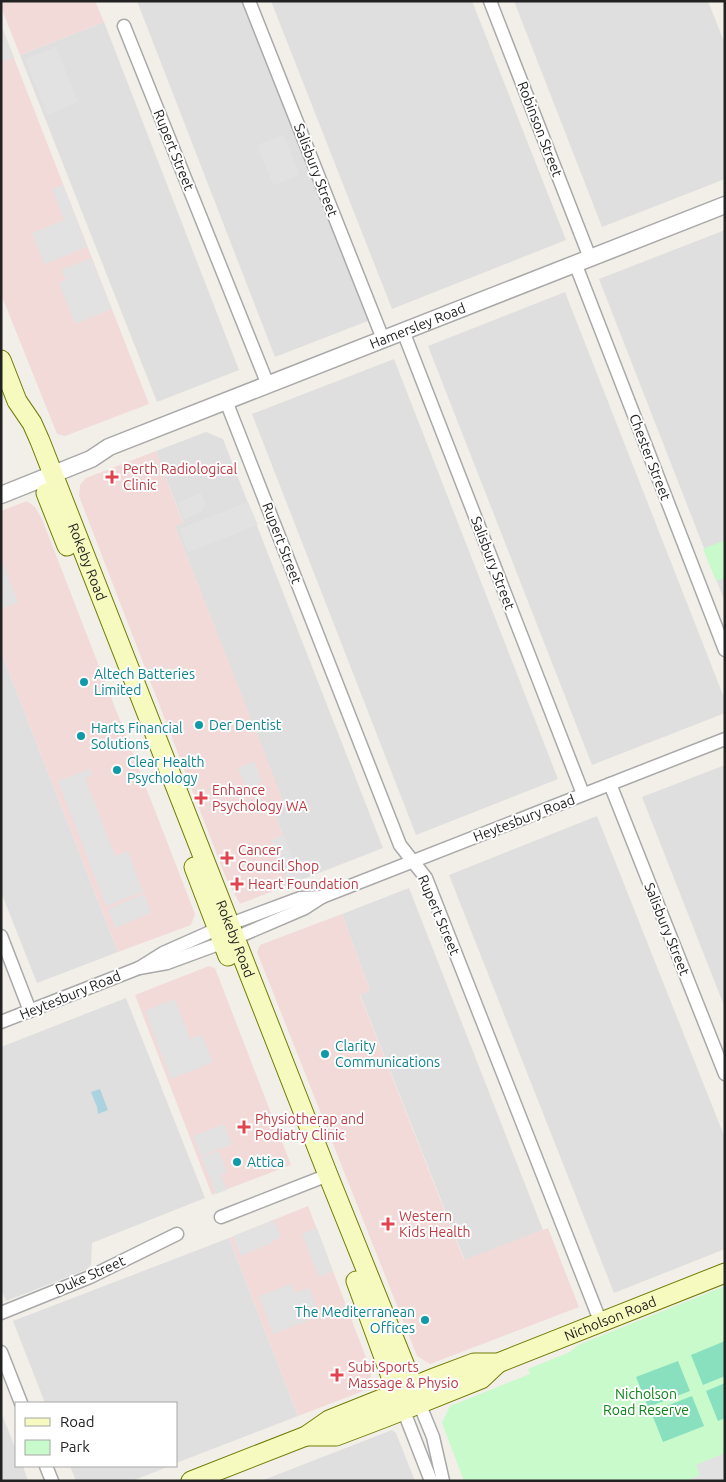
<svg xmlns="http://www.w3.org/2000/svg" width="726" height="1482" viewBox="0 0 726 1482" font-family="Ubuntu,sans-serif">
<rect width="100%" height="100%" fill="#f2efe9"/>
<g fill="#e0dfdf">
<polygon points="137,1 243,1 368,321 275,357"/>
<polygon points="271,1 472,1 566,240 392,309"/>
<polygon points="514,1 708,1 725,44 725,179 602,227"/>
<polygon points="104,22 239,370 157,402 20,55"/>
<polygon points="725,230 725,602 599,279"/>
<polygon points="565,292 725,700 725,713 592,765 428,346"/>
<polygon points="394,359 558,779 416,835 252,414"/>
<polygon points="206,432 223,439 383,848 301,880 273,810 284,805 175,526 183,522 156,451"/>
<polygon points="1,652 118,952 37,983 1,892"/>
<polygon points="725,765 725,1008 642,797"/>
<polygon points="597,816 725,1138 725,1249 614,1293 449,875"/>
<polygon points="409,888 543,1230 465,1261 360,994 370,990 342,914"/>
<polygon points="126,998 205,1198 92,1243 91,1265 88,1269 6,1301 1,1289 1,1047"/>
<polygon points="229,1238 298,1416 176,1463 176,1403 45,1403 13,1321"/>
<polygon points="1,1412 16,1450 16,1466 23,1466 28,1481 1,1481"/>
<polygon points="392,1430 396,1433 415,1481 261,1481"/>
<polygon points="70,1466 170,1466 132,1481 76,1481"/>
</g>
<g fill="#f2dad9">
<polygon points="1,1 95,1 104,22 20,55 1,7"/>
<polygon points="1,25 149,404 65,436 57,434 1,294"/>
<polygon points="156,451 183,523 175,526 285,805 273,810 301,880 240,904 226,878 79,496 80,485 86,478"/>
<polygon points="27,501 35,507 42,519 195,914 191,925 118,952 1,652 1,511"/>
<polygon points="342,914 370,990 360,995 464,1260 548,1228 579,1307 430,1364 417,1356 257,952 260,945"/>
<polygon points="209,966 215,968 291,1165 212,1195 135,995"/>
<polygon points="308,1206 372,1373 366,1390 298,1416 229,1238"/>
</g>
<g fill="#c8facc">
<polygon points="725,540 725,578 716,581 703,549"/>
<polygon points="725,1286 725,1481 464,1481 442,1423 450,1406 530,1374 528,1369 570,1352 578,1345"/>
</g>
<g fill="#88e0be">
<polygon points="725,1341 725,1376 703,1385 691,1355"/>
<polygon points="678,1361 690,1391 648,1407 636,1377"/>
<polygon points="725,1383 725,1418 718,1421 706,1391"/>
<polygon points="692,1396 704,1426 663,1442 651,1412"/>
</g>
<g fill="#e2e2e2">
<polygon points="1,25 14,57 1,62"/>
<polygon points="56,47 78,102 47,115 25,59"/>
<polygon points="284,135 299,175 273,185 257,145"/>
<polygon points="63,185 87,247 44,264 32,233 64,220 52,189"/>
<polygon points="91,258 112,309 75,324 59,283 66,280 61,270"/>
<polygon points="201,493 206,506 202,507 203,511 184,519 178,503"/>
<polygon points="248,502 258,525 188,552 179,529"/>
<polygon points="1,558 18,602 1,609"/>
<polygon points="254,761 262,782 246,788 238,768"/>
<polygon points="90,769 92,775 85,778 115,856 128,851 143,892 106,906 58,781"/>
<polygon points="284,835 302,882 290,887 271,840"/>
<polygon points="144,894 151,913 115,928 108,909"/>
<polygon points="175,999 190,1039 202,1035 213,1062 171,1079 145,1011"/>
<polygon points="224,1124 232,1144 201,1156 193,1136"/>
<polygon points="219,1151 227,1172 221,1175 227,1190 216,1194 201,1157"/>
<polygon points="274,1220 281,1237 272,1241 272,1243 241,1256 233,1236"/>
<polygon points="317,1228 333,1271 319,1277 302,1234"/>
<polygon points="291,1284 295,1293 309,1288 320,1316 273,1334 259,1296"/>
<polygon points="725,1453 725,1481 686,1481 700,1475 696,1465"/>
</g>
<polygon fill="#aad3df" points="100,1089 108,1110 98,1114 97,1107 91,1092"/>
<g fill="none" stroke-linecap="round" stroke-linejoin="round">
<defs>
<g id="minor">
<polyline points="249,1 383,339"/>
<polyline points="490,1 590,258"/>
<polyline points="124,26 268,385"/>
<polyline points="575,263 725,650"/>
<polyline points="403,331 583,794"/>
<polyline points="226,401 400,845 426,878 601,1323"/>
<polyline points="610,784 725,1074"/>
<polyline points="1,936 30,1011"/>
<polyline points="139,968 167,963 235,938 305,908 322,897 725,739"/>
<polyline points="1,1022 139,968 163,953 217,929 300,898 322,897"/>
<polyline points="221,1217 328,1175"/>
<polyline points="1,1313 90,1277 177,1234"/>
<polyline points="1,1352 21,1403"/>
<polyline points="417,1398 433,1437 443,1481"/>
<polyline points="401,1404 431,1481"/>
<polyline points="46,1466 52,1481"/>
</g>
<g id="tertiary">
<path id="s1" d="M1 495 91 459 109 447 725 205"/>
</g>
<g id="secondary">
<path id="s2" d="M1 360 17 401 32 423 40 441 328 1175 413 1386"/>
<polyline points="46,493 67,546"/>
<polyline points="194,867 228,956"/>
<polyline points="356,1281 397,1393"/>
<polyline points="306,1436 336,1436 386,1417 481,1379 498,1363"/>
<path id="s3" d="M191 1481 306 1436 329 1420 434 1378 474 1363H498L725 1273"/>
</g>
</defs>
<use href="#minor" stroke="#a9a9a9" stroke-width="15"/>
<use href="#tertiary" stroke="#a9a9a9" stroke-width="19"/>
<use href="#secondary" stroke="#707d05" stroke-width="21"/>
<use href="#minor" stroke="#fff" stroke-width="12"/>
<use href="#tertiary" stroke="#fff" stroke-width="16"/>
<use href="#secondary" stroke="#f7fabf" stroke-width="19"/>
</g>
<g fill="#e0444e" stroke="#fff" stroke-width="2">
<path d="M109.5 469.5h5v5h5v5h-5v5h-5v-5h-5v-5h5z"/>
<path d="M198.5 790.5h5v5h5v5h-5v5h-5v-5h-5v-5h5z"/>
<path d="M224.5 850.5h5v5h5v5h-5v5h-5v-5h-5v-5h5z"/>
<path d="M234.5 876.5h5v5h5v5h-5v5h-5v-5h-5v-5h5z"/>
<path d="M241.5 1119.5h5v5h5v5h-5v5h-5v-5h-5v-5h5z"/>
<path d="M385.5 1216.5h5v5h5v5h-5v5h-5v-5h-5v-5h5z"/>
<path d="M334.5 1367.5h5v5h5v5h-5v5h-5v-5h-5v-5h5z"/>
</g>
<g fill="#0f9aa8" stroke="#fff" stroke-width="2">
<circle cx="84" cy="682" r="5"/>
<circle cx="199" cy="725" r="5"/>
<circle cx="81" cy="736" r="5"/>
<circle cx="117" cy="770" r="5"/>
<circle cx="325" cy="1054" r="5"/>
<circle cx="237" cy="1162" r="5"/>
<circle cx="425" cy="1320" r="5"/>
</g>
<g text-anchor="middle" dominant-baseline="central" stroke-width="4" stroke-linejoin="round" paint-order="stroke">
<g font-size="14" fill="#222" stroke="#fff">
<text transform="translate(540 129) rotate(69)">Robinson Street</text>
<text transform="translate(174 150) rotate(68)">Rupert Street</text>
<text transform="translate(316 170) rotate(69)">Salisbury Street</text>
<text stroke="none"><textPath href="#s1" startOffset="450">Hamersley Road</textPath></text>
<text transform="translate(650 457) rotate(69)">Chester Street</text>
<text transform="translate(282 543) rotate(69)">Rupert Street</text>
<text stroke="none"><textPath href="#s2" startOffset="220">Rokeby Road</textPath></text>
<text transform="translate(493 563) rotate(69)">Salisbury Street</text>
<text transform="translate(524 818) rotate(-21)">Heytesbury Road</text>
<text transform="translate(439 915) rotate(67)">Rupert Street</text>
<text transform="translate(667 929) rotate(68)">Salisbury Street</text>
<text stroke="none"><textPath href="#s2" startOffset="625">Rokeby Road</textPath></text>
<text transform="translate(70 995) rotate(-22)">Heytesbury Road</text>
<text transform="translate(90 1275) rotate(-24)">Duke Street</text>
<text stroke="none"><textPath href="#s3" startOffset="452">Nicholson Road</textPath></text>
</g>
<g font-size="14" fill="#be3a42" stroke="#fff" text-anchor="start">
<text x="123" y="469">Perth Radiological<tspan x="123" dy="16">Clinic</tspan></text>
<text x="212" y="790">Enhance<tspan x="212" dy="16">Psychology WA</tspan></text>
<text x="238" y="850">Cancer<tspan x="238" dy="16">Council Shop</tspan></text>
<text x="248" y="884">Heart Foundation</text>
<text x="255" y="1119">Physiotherap and<tspan x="255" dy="16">Podiatry Clinic</tspan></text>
<text x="399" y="1216">Western<tspan x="399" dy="16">Kids Health</tspan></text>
<text x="348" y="1367">Subi Sports<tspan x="348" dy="16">Massage &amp; Physio</tspan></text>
</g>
<g font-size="14" fill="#0d838f" stroke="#fff" text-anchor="start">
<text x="94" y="674">Altech Batteries<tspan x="94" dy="16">Limited</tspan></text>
<text x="209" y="725">Der Dentist</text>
<text x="91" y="728">Harts Financial<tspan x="91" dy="16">Solutions</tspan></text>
<text x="127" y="762">Clear Health<tspan x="127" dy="16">Psychology</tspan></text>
<text x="335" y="1046">Clarity<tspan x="335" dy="16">Communications</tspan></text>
<text x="247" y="1162">Attica</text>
<text x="415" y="1312" text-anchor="end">The Mediterranean<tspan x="415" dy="16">Offices</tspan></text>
</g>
<g font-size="14" fill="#0c8416" stroke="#fff">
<text x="646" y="1394">Nicholson<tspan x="646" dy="16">Road Reserve</tspan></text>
</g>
</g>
<rect width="726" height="1482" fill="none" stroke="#222222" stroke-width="5"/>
<rect x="15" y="1402" width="162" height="65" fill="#ffffff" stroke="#a7a7a7"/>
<rect x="25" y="1418" width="25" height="8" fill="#f7fabf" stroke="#a7a7a7"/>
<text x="60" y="1427" font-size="15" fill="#222222">Road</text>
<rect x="25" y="1440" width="25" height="15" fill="#c8facc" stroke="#a7a7a7"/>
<text x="60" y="1452" font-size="15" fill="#222222">Park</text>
</svg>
